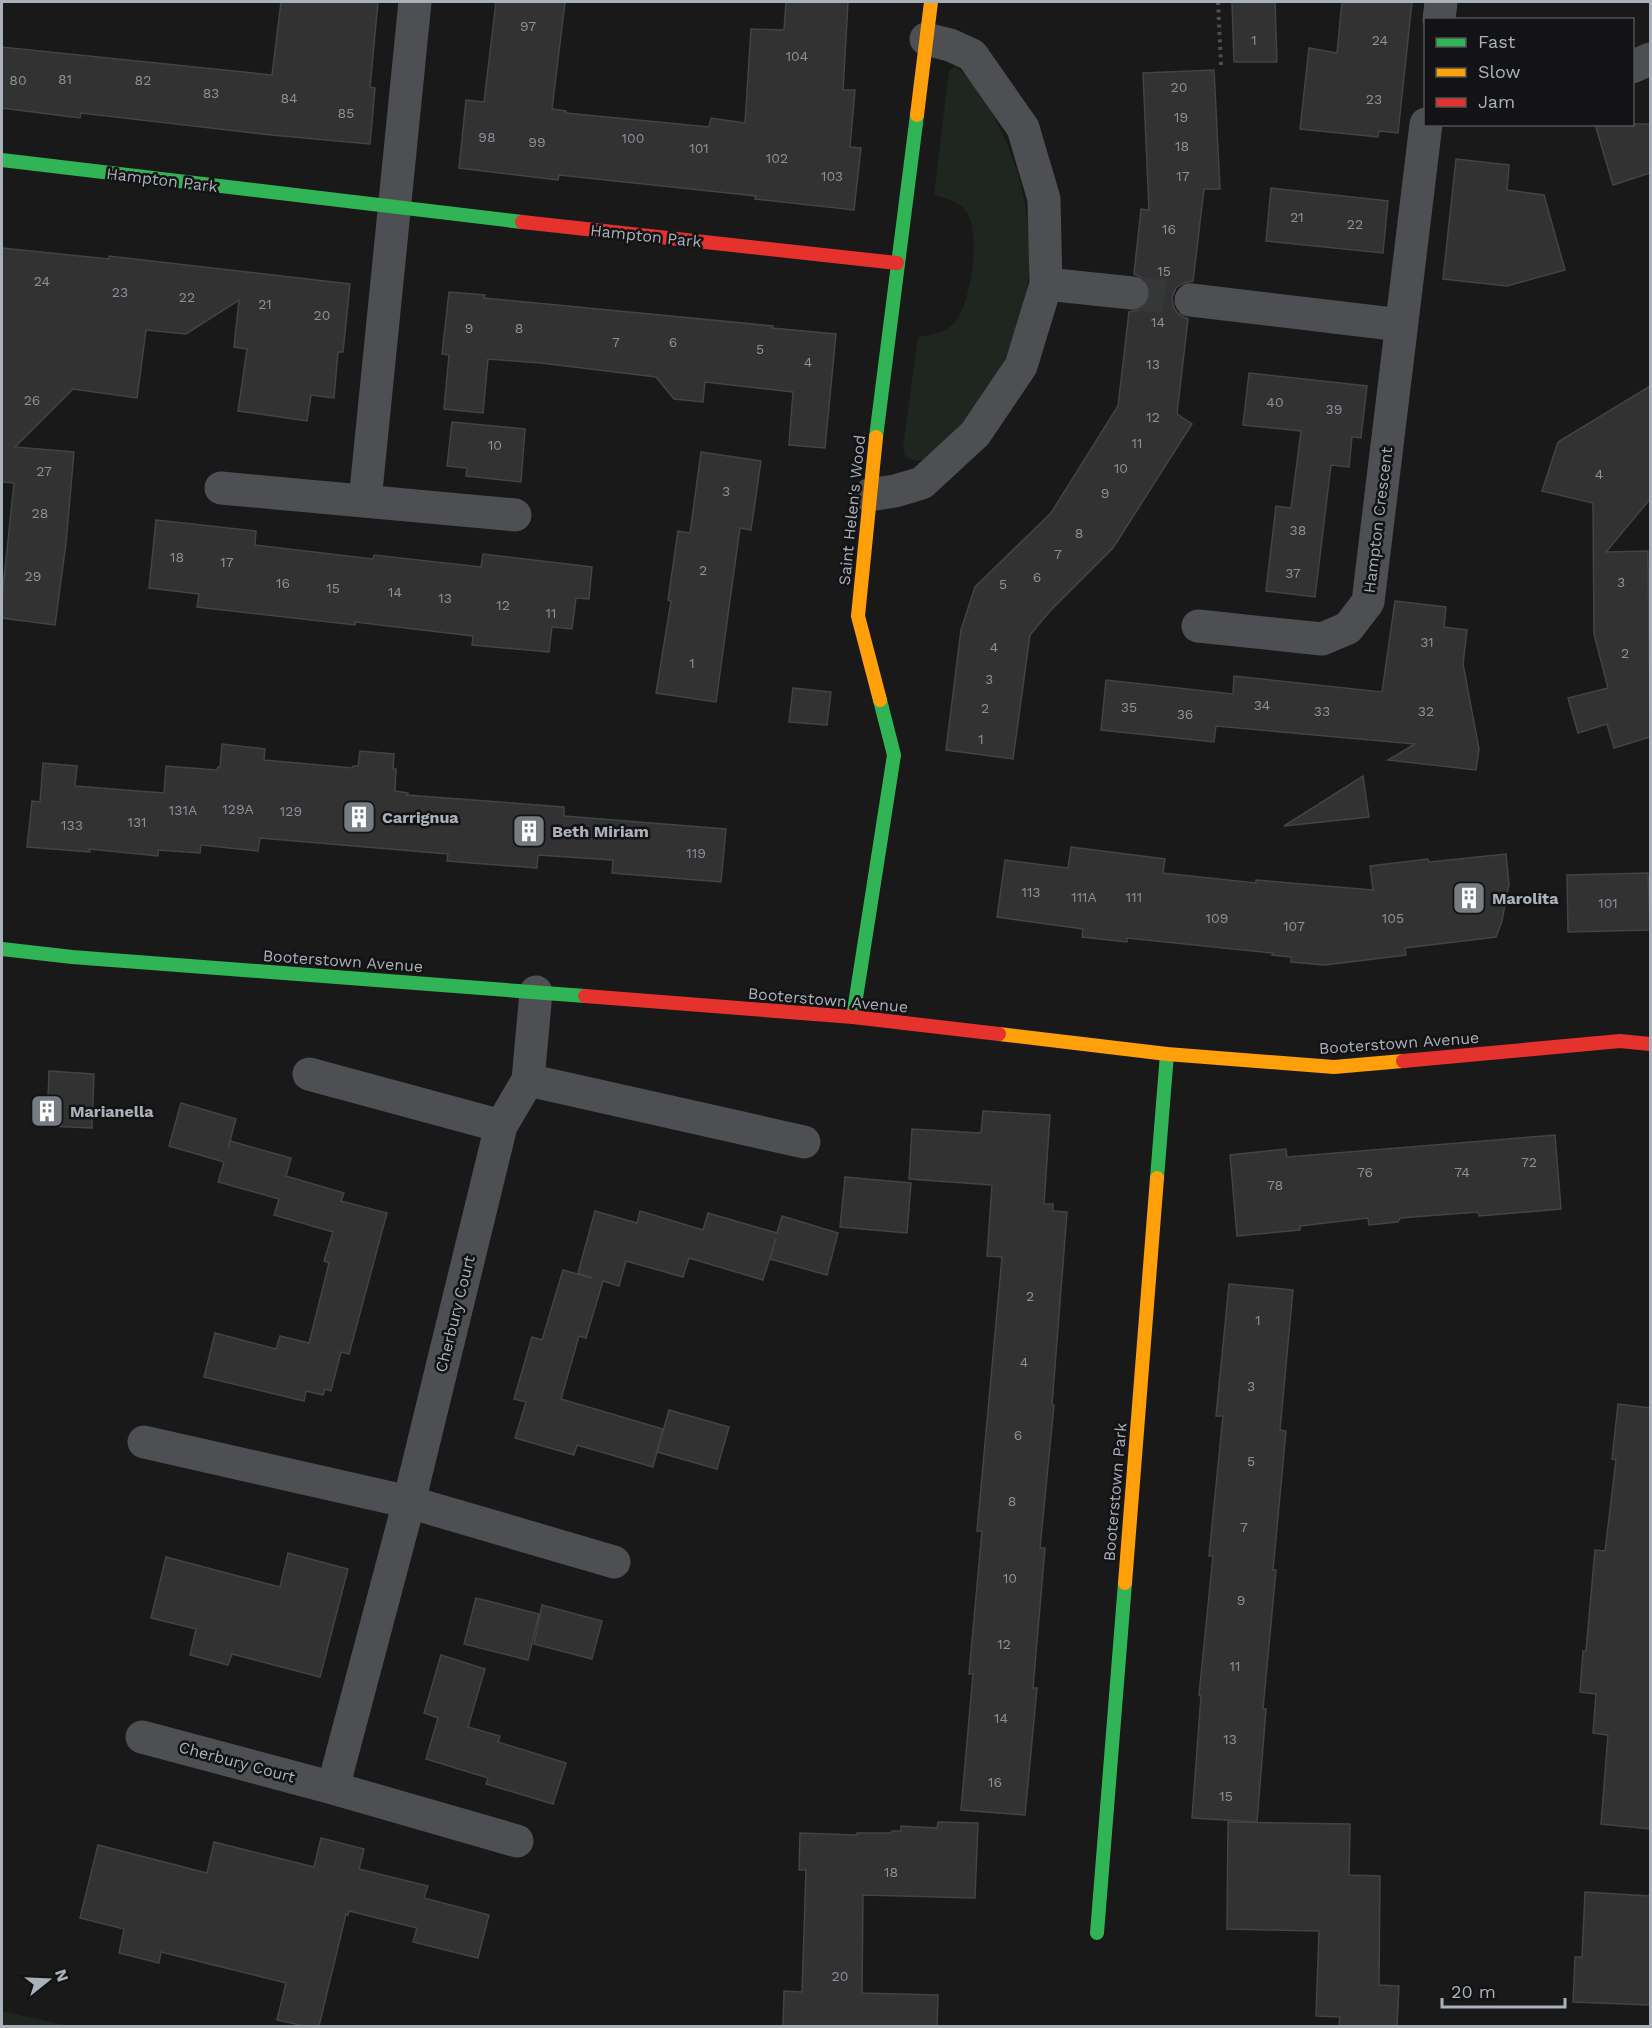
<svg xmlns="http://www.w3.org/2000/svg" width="1652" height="2028" viewBox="0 0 1652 2028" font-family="'Work Sans',sans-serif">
<rect width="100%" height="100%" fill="#191919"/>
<g fill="#1f261f">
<path d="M955 67C974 77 986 102 996 121 1021 166 1034 227 1028 280 1025 305 1014 344 1002 367 990 389 945 452 922 460 916 462 911 459 905 456L903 447 918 337C930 335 943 334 952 325 971 309 982 232 966 211 959 201 945 198 934 195L949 70Z"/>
<polygon points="2,2011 68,2026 2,2026"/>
</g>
<g fill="#323233" stroke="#414345" stroke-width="1.5">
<polygon points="281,2 378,2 370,87 375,88 370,144 271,135 81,113 80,118 2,108 2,47 272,75"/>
<polygon points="496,2 565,2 552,109 566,111 566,113 709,127 711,118 745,123 751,29 784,30 786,2 848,2 843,90 855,90 850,147 861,148 854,210 755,199 756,196 559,175 558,180 459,168 466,100 484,102"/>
<polygon points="1232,2 1275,2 1277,62 1234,62"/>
<polygon points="1342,2 1412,2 1398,133 1379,131 1378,137 1300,129 1309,48 1337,53"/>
<polygon points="1214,70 1220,189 1204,189 1193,281 1183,283 1176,288 1172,298 1174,308 1179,315 1188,319 1177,414 1192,424 1113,548 1050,611 1030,635 1013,759 946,750 961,630 975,587 1051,513 1118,406 1129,312 1140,310 1147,303 1151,296 1149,285 1143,278 1134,274 1141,209 1149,210 1143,73"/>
<polygon points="1595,124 1650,124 1650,173 1613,185"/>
<polygon points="1456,159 1509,165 1507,190 1544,195 1565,270 1507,286 1443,279"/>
<polygon points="1271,188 1388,201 1383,253 1266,241"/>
<polygon points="2,248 109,259 109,256 350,284 343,352 338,352 334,398 311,395 307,421 238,411 247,349 234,347 239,300 186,334 146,330 137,398 73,389 15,447 74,452 66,543 55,625 2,618 2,598 14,483 2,482"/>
<polygon points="449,292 485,295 484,298 773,326 772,328 836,334 825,448 789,445 793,392 705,382 703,402 674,399 656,377 541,363 488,359 483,413 444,409 449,355 442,354"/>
<polygon points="1249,373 1367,386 1361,438 1352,437 1349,467 1331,465 1315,597 1266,591 1276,506 1291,508 1301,431 1243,425"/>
<polygon points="1650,386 1650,499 1606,552 1648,551 1650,737 1614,748 1607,724 1578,733 1568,698 1608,688 1594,634 1593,503 1542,491 1558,442"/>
<polygon points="452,422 525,429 521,482 466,476 467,468 447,466"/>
<polygon points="701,452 761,461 751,530 740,528 716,702 656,693 671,601 668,600 678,531 690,533"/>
<polygon points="156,520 256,531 255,545 373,559 374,555 481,567 483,554 592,567 589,599 576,598 572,629 552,627 549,652 472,645 473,636 355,622 355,625 197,607 199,594 149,588"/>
<polygon points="1395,601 1446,607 1444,627 1467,630 1463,664 1479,749 1476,770 1388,760 1415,744 1216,726 1214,742 1101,730 1106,680 1233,694 1234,676 1382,692"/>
<polygon points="793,688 831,692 827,725 789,722"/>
<polygon points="222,744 265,749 264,760 353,768 353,766 358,766 360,751 394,754 393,769 396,769 395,791 408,793 407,795 564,807 564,816 726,829 721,882 612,873 613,860 538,855 537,868 447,861 448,854 260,838 258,851 201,845 200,853 158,850 158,856 89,849 90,852 27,847 32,801 40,802 43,763 77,766 75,786 164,793 166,766 217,770 218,767 220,767"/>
<polygon points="1363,776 1369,817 1284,826"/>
<polygon points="1071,847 1165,859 1163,873 1256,883 1256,880 1373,890 1370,866 1428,859 1429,862 1506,854 1509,884 1502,921 1496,937 1405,948 1406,955 1325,965 1291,962 1291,957 1272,955 1273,953 1127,938 1127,942 1082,937 1083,929 997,917 1005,860 1068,868"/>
<polygon points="1648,873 1650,930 1568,932 1567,875"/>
<polygon points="49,1071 94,1074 92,1128 47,1126"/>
<polygon points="181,1103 236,1119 228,1148 230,1141 291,1158 286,1176 344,1193 341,1201 387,1213 349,1354 341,1352 331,1391 325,1389 323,1395 306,1391 304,1401 204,1377 215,1333 276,1349 280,1336 309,1343 329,1263 324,1261 333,1232 274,1215 279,1199 218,1182 224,1162 169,1146"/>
<polygon points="983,1111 1050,1115 1044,1204 1053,1204 1053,1211 1067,1212 1052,1405 1054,1405 1040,1548 1045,1548 1033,1688 1037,1688 1025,1815 961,1810 973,1674 969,1674 982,1531 977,1531 1002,1257 987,1256 992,1185 909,1179 912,1129 981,1133"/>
<polygon points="1555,1135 1561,1209 1479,1216 1478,1212 1400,1218 1398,1222 1369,1225 1368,1218 1300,1226 1300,1230 1237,1236 1230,1155 1286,1149 1287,1157"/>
<polygon points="845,1177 911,1183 907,1233 840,1227"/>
<polygon points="595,1211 637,1223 640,1211 703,1230 708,1213 777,1233 782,1216 838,1233 827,1275 770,1259 776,1238 763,1280 689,1258 683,1277 626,1261 619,1286 603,1281 586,1338 579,1336 561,1399 663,1429 653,1467 577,1445 574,1455 515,1438 526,1402 514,1399 532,1337 542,1340 563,1270 592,1278 578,1273"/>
<polygon points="1229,1284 1293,1290 1280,1430 1286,1431 1273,1570 1276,1570 1263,1709 1266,1709 1257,1822 1192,1818 1201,1696 1199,1695 1213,1556 1209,1556 1223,1416 1216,1416"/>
<polygon points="1618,1404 1650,1408 1650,1829 1601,1824 1608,1735 1593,1733 1596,1694 1580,1692 1583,1651 1586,1651 1595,1550 1605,1551 1616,1460 1612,1459"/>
<polygon points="669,1410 729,1427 717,1469 657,1452"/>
<polygon points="288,1553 348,1569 320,1677 232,1654 228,1665 190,1655 196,1629 151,1618 166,1557 280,1587"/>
<polygon points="476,1598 539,1614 528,1660 464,1644"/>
<polygon points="542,1605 602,1621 592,1659 534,1644"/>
<polygon points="441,1655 485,1669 468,1727 500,1736 498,1742 566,1763 553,1804 486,1784 488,1778 426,1759 438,1718 424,1713"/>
<polygon points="938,1822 978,1823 975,1898 863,1895 862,1993 938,1995 937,2026 783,2026 784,1991 802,1992 806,1870 799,1870 800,1833 857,1835 857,1833 891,1833 892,1831 901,1831 901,1826 937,1828"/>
<polygon points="1228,1822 1350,1824 1349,1875 1380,1876 1379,1985 1399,1986 1397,2026 1339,2026 1340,2017 1316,2016 1319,1931 1227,1929"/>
<polygon points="321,1838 364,1849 359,1869 428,1886 424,1898 489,1915 478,1958 413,1942 417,1928 349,1911 348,1915 346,1914 319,2026 305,2026 277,2020 286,1983 161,1952 159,1963 119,1953 124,1929 80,1918 98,1845 207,1873 214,1842 314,1867"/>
<polygon points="1585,1892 1650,1896 1650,2005 1573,2002 1575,1957 1582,1957"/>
</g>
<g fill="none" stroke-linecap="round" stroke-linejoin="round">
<polyline stroke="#363739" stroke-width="33" stroke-dasharray="33 16" stroke-linecap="butt" points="1132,293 1191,300"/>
<polyline stroke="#4f5053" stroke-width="4" stroke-dasharray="3 4.5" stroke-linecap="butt" points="1218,2 1221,65"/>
<g stroke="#4d4f52" stroke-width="33">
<polyline points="1439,20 1441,2"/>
<polyline points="1632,67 1650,59"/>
<polyline points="1046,284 1132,293"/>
<polyline points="1191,300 1401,325"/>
<polyline points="221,488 515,515"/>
<polyline points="869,495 895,491 922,483 975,434 1021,366 1046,284 1044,199 1023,128 972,55 950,45 926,39"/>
<polyline points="365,501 415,2"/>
<polyline points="1198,626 1322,639 1348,628 1368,602 1426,124"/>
<polyline points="309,1074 501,1126"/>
<polyline points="528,1080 804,1142"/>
<polyline points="144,1442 409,1502 614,1562"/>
<polyline points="142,1737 333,1788 517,1841"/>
<polyline points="333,1788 409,1502 501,1126 528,1080 536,992"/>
</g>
<g stroke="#30b455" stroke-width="14">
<polyline points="2,160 522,222"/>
<polyline points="876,437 917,115"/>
<polyline points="2,949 72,957 585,996"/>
<polyline points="853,1017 894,755 880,700"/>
<polyline points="1157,1178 1167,1054"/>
<polyline points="1097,1933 1125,1583"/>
</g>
<g stroke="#ff9f0a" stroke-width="14">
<polyline points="917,115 931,2"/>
<polyline points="876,437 858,616 880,700"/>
<polyline points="999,1034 1167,1054 1334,1067 1403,1061"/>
<polyline points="1125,1583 1157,1178"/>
</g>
<g stroke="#e5322d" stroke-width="14">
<polyline points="522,222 897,263"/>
<polyline points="585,996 853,1017 999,1034"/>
<polyline points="1403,1061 1620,1041 1650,1044"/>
</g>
</g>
<defs>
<symbol id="building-square" viewBox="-11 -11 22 22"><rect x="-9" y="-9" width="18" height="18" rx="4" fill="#777c81" stroke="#131315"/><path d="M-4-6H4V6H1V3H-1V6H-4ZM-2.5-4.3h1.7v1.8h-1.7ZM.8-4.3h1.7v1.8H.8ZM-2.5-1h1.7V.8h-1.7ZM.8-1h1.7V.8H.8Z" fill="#fff"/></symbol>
</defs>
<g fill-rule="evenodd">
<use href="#building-square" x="340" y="798" width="38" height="38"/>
<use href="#building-square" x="510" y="812" width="38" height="38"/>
<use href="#building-square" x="1450" y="879" width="38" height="38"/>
<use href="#building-square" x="28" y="1092" width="38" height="38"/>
</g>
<g text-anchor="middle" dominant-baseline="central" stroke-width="5" stroke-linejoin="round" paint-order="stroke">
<g font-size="14" fill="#8c9198">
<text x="528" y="26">97</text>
<text x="1254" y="40">1</text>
<text x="1380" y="40">24</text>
<text x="797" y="56">104</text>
<text x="65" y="79">81</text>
<text x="18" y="80">80</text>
<text x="143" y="80">82</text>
<text x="1179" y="87">20</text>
<text x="211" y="93">83</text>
<text x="289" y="98">84</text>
<text x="1374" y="99">23</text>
<text x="346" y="113">85</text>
<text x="1181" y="117">19</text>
<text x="487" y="137">98</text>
<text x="633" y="138">100</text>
<text x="537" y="142">99</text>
<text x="1182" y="146">18</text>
<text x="699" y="148">101</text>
<text x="777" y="158">102</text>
<text x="832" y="176">103</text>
<text x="1183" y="176">17</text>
<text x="1297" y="217">21</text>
<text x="1355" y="224">22</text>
<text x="1169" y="229">16</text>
<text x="1164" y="271">15</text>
<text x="42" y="281">24</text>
<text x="120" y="292">23</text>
<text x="187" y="297">22</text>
<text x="265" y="304">21</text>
<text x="322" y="315">20</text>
<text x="1158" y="322">14</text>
<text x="469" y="328">9</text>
<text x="519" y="328">8</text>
<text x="616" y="342">7</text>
<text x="673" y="342">6</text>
<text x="760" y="349">5</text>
<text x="808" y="362">4</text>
<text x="1153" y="364">13</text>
<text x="32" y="400">26</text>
<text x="1275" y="402">40</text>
<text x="1334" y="409">39</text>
<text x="1153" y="417">12</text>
<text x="1137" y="443">11</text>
<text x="495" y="445">10</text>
<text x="1121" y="468">10</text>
<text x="44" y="471">27</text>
<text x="1599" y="474">4</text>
<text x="726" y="491">3</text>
<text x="1105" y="493">9</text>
<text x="40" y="513">28</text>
<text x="1298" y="530">38</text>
<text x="1079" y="533">8</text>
<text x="1058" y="554">7</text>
<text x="177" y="557">18</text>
<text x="227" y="562">17</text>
<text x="703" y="570">2</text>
<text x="1293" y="573">37</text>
<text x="33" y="576">29</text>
<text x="1037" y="577">6</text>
<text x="1621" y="582">3</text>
<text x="283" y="583">16</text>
<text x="1003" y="584">5</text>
<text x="333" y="588">15</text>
<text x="395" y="592">14</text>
<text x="445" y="598">13</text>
<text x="503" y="605">12</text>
<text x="551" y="613">11</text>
<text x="1427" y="642">31</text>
<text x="994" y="647">4</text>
<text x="1625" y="653">2</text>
<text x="692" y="663">1</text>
<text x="989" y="679">3</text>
<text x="1262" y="705">34</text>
<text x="1129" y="707">35</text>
<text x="985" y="708">2</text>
<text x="1322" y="711">33</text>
<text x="1426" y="711">32</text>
<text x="1185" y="714">36</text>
<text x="981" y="739">1</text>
<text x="238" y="809">129A</text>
<text x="183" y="810">131A</text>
<text x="291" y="811">129</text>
<text x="137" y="822">131</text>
<text x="72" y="825">133</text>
<text x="696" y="853">119</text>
<text x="1031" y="892">113</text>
<text x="1084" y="897">111A</text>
<text x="1134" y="897">111</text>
<text x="1608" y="903">101</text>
<text x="1217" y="918">109</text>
<text x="1393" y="918">105</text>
<text x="1294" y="926">107</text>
<text x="1529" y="1162">72</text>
<text x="1365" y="1172">76</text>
<text x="1462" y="1172">74</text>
<text x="1275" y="1185">78</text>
<text x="1030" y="1296">2</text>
<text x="1258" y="1320">1</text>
<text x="1024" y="1362">4</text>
<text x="1251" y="1386">3</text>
<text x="1018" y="1435">6</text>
<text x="1251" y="1461">5</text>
<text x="1012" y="1501">8</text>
<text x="1244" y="1527">7</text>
<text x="1010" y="1578">10</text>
<text x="1241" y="1600">9</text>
<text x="1004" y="1644">12</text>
<text x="1235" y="1666">11</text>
<text x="1001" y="1718">14</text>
<text x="1230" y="1739">13</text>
<text x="995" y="1782">16</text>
<text x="1226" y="1796">15</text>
<text x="891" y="1872">18</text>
<text x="840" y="1976">20</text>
</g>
<g font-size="16" fill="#aab1b9" stroke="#131315">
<text transform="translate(162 180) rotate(7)">Hampton Park</text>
<text transform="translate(646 236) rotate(6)">Hampton Park</text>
<text transform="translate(852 510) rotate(-84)">Saint Helen's Wood</text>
<text transform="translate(1378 520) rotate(-83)">Hampton Crescent</text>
<text transform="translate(343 961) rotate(4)">Booterstown Avenue</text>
<text transform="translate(828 1000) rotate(5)">Booterstown Avenue</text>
<text transform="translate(1399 1043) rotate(-4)">Booterstown Avenue</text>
<text transform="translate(455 1314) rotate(-76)">Cherbury Court</text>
<text transform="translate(1115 1492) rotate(-85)">Booterstown Park</text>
<text transform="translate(237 1762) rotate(15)">Cherbury Court</text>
</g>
<g font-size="16" font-weight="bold" fill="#aab1b9" stroke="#131315" text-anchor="start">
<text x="382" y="817">Carrignua</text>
<text x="552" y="831">Beth Miriam</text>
<text x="1492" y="898">Marolita</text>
<text x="70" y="1111">Marianella</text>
</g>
</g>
<rect width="1652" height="2028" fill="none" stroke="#aab1b9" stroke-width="6"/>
<rect x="1424" y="18" width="210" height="108" fill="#131315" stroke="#4f5257" stroke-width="1.5"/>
<rect x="1436" y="38" width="30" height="9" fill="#30b455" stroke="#4f5257" stroke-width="1.5"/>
<text x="1478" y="48" font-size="18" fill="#aab1b9">Fast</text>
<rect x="1436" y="68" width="30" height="9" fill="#ff9f0a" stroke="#4f5257" stroke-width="1.5"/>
<text x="1478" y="78" font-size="18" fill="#aab1b9">Slow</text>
<rect x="1436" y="98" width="30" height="9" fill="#e5322d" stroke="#4f5257" stroke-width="1.5"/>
<text x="1478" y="108" font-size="18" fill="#aab1b9">Jam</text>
<g transform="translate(48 1980) rotate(72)" stroke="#131315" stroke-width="4.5" paint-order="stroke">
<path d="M0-4.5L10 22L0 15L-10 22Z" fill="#aab1b9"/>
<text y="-9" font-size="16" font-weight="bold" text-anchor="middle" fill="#aab1b9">N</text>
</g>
<path d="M1442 1998v9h123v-9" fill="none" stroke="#aab1b9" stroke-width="3"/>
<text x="1451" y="1998" font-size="18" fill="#aab1b9" stroke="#131315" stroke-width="4.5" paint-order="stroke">20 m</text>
</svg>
